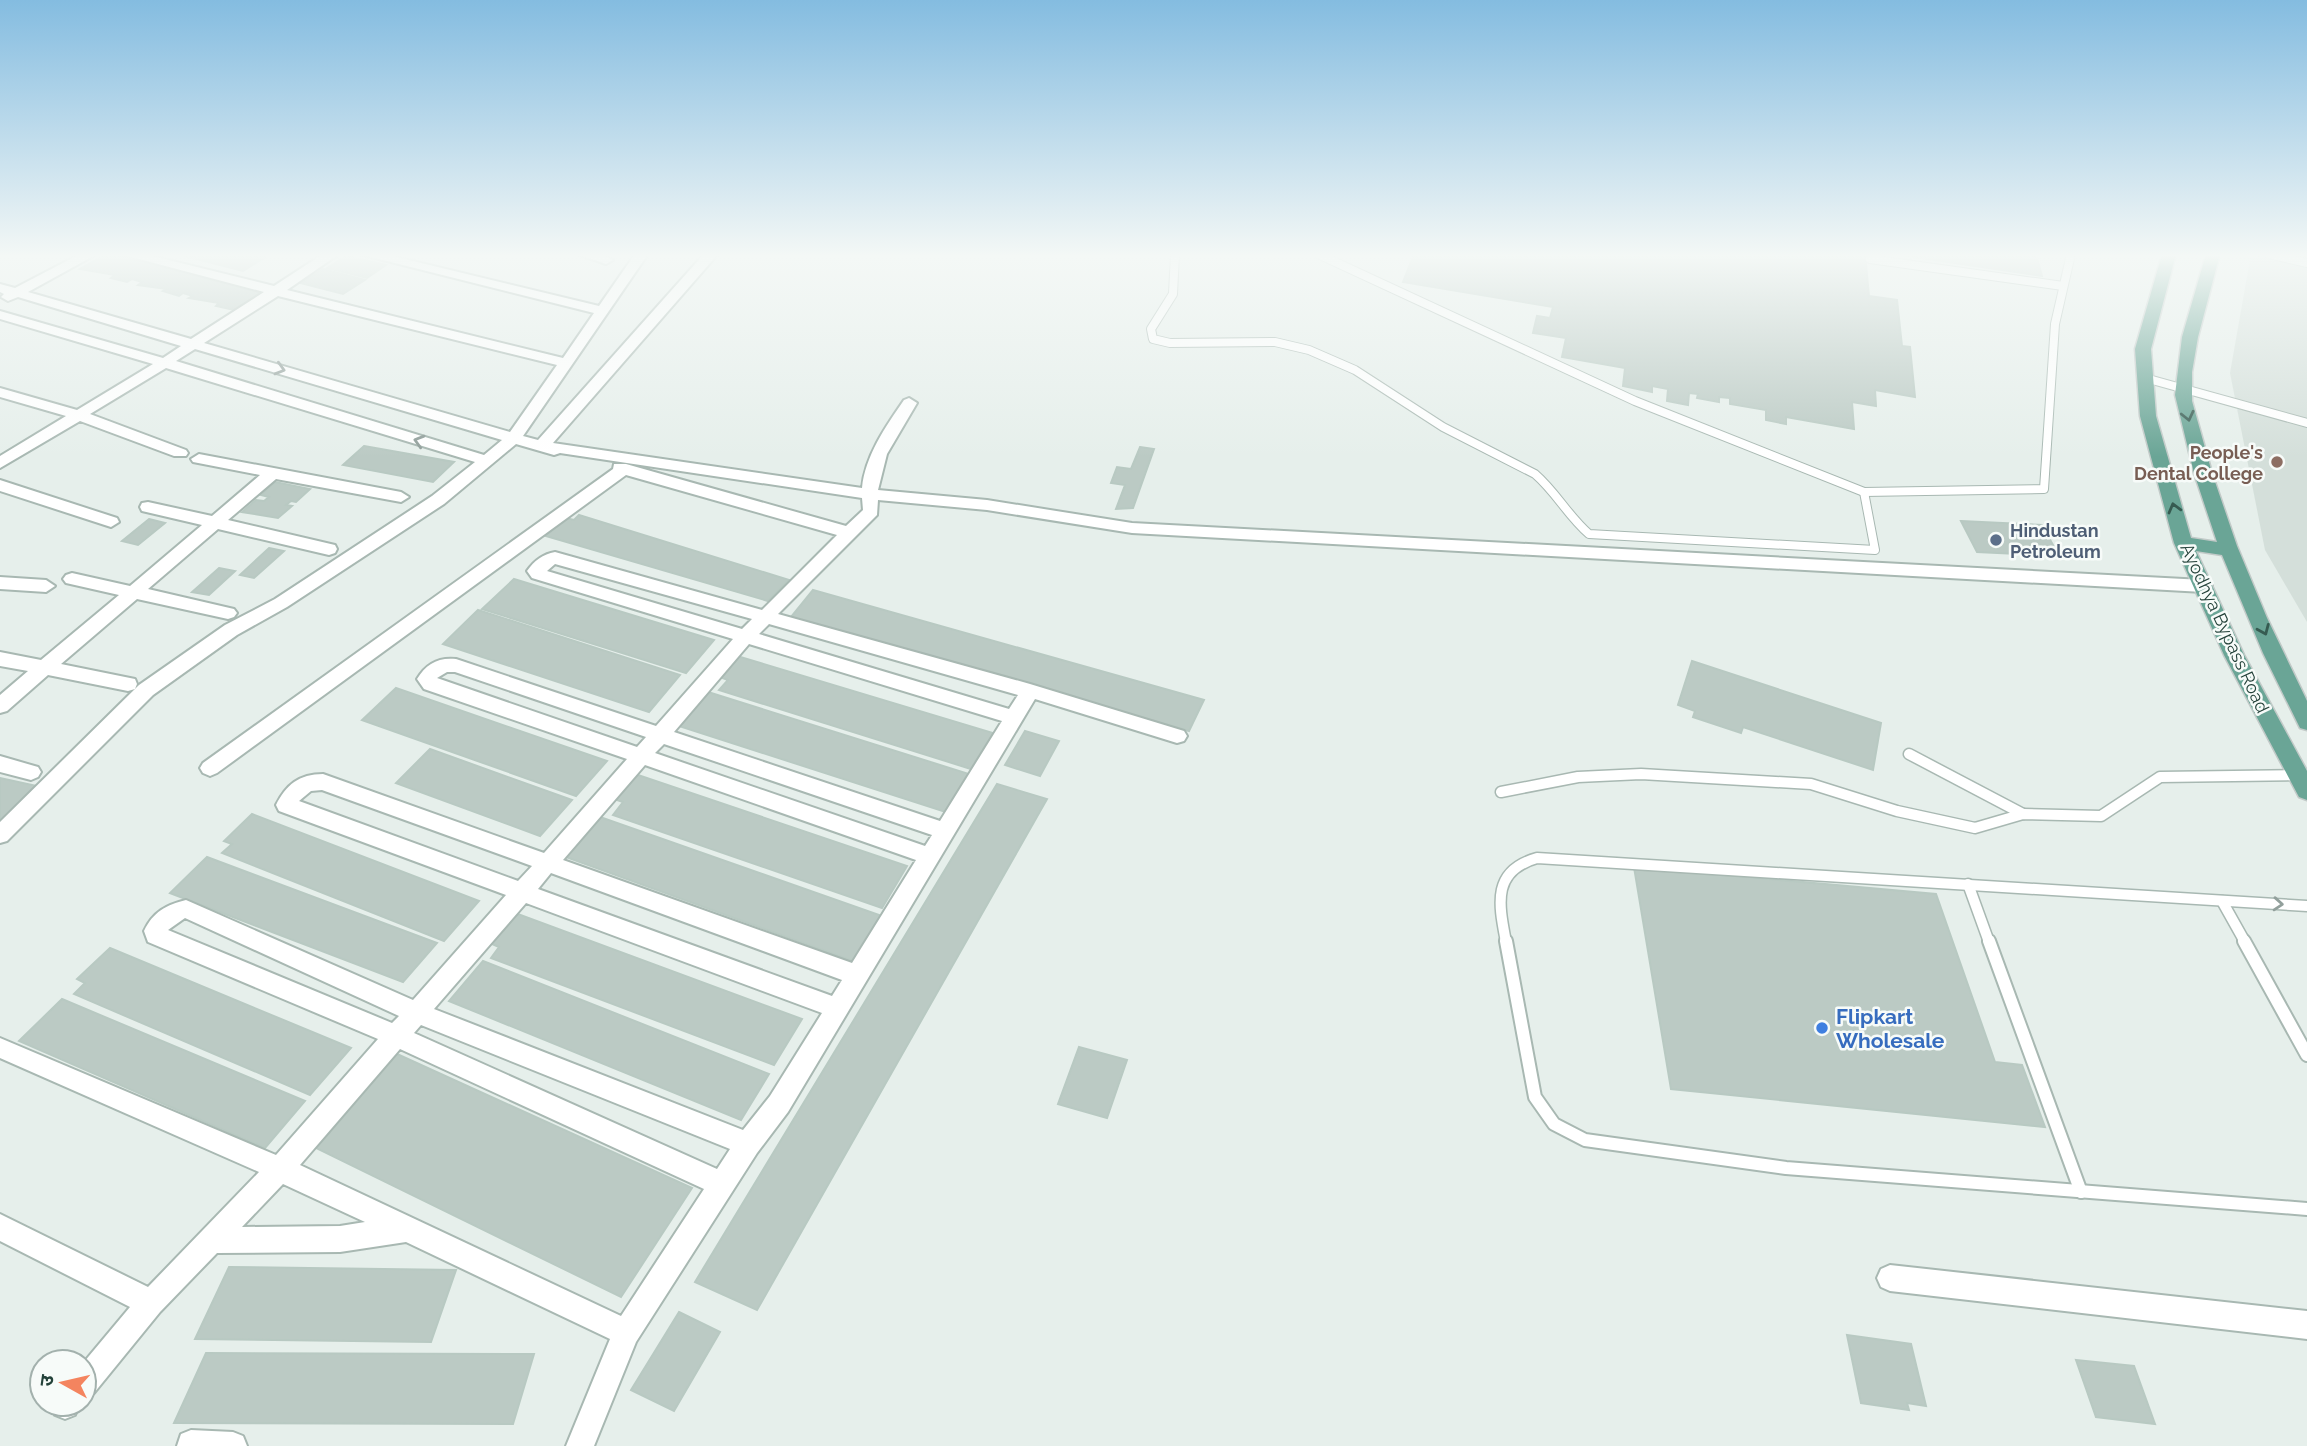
<svg xmlns="http://www.w3.org/2000/svg" width="2307" height="1446" viewBox="0 0 2307 1446" font-family="Raleway,'Noto Sans Devanagari',sans-serif">
<rect width="100%" height="100%" fill="#e6efeb"/>
<polygon fill="#d4dfda" points="2251,254 2307,254 2307,622 2265,550 2230,373"/>
<g fill="#bbcac4" stroke="#b8c9c2" stroke-width="2">
<polygon points="106,254 112,254 261,293 234,310 216,306 219,303 189,298 193,296 183,293 179,296 163,291 167,289 138,285 142,282 132,279 127,282 111,278 115,275 80,269"/>
<polygon points="177,254 270,254 243,271"/>
<polygon points="1414,254 1865,254 1869,296 1897,300 1902,346 1910,347 1915,397 1875,390 1876,406 1852,402 1854,429 1786,417 1786,424 1766,420 1766,410 1730,404 1730,398 1719,397 1719,402 1697,398 1698,394 1689,393 1688,405 1667,401 1668,389 1652,386 1652,392 1623,386 1625,368 1562,357 1566,338 1533,333 1537,316 1550,318 1553,307 1403,282"/>
<polygon points="1894,254 2036,254 2042,276"/>
<polygon points="346,256 386,265 367,278 327,268"/>
<polygon points="323,269 365,280 343,294 301,283"/>
<polygon points="364,446 454,462 433,482 343,465"/>
<polygon points="1140,447 1154,449 1133,508 1116,509 1125,485 1111,483 1117,467 1131,469"/>
<polygon points="275,482 310,489 296,502 291,501 286,505 292,506 278,518 242,512 256,500 264,501 269,497 261,495"/>
<polygon points="579,515 789,580 768,601 546,536 566,518 574,520"/>
<polygon points="149,519 165,523 138,545 122,541"/>
<polygon points="1961,521 2042,525 2059,556 1977,552"/>
<polygon points="269,548 284,551 254,578 240,575"/>
<polygon points="219,568 235,571 209,595 192,592"/>
<polygon points="514,579 714,640 686,673 482,609"/>
<polygon points="813,590 1204,700 1189,731 791,617"/>
<polygon points="478,610 680,675 649,712 443,644"/>
<polygon points="737,656 993,733 971,769 719,690 728,680 720,677"/>
<polygon points="1692,661 1881,723 1873,770 1743,727 1741,733 1693,717 1695,711 1678,705"/>
<polygon points="396,688 607,761 576,796 362,720"/>
<polygon points="708,692 972,775 949,813 679,726"/>
<polygon points="1025,731 1059,741 1040,776 1005,765"/>
<polygon points="430,749 572,800 540,836 396,783"/>
<polygon points="635,774 907,866 882,908 613,815 623,802 614,799"/>
<polygon points="0,778 37,786 0,821"/>
<polygon points="997,784 1047,799 757,1310 695,1282"/>
<polygon points="252,814 479,901 444,941 222,853 232,844 224,841"/>
<polygon points="600,817 882,916 853,961 566,857"/>
<polygon points="207,857 437,943 403,982 170,893"/>
<polygon points="1634,867 1936,894 1995,1062 2022,1065 2045,1127 1671,1089"/>
<polygon points="515,913 802,1019 774,1065 491,958 499,947 490,943"/>
<polygon points="110,948 351,1048 310,1095 74,994 85,983 77,979"/>
<polygon points="483,961 769,1074 741,1120 449,1001"/>
<polygon points="62,999 305,1101 265,1148 19,1041"/>
<polygon points="1079,1047 1127,1060 1107,1118 1058,1104"/>
<polygon points="397,1054 692,1188 621,1297 316,1148"/>
<polygon points="229,1267 456,1270 431,1342 195,1339"/>
<polygon points="679,1312 720,1332 674,1411 631,1390"/>
<polygon points="1847,1335 1911,1344 1926,1406 1907,1403 1909,1410 1861,1403"/>
<polygon points="206,1353 534,1354 513,1424 174,1423"/>
<polygon points="2076,1360 2134,1366 2155,1424 2096,1417"/>
</g>
<g fill="none" stroke-linecap="round" stroke-linejoin="round">
<defs>
<g id="lane-far2">
<path d="M1175 254 1173 294 1151 329 1153 339 1170 343 1275 342 1309 350 1355 370 1443 427 1535 474C1556 492 1568 516 1589 534L1875 550 1864 492"/>
<polyline points="1318,254 1635,401 1864,492 2044,489 2055,324 2071,254"/>
<polyline points="2269,254 2307,263"/>
<polyline points="1870,259 2063,286"/>
<polyline points="2145,378 2307,423"/>
</g>
<g id="lane-far1">
<polyline points="1909,754 2023,814"/>
<polyline points="1501,792 1578,777 1641,774 1811,784 1897,811 1975,828 2023,814 2101,816 2160,777 2297,775"/>
<polyline points="1968,884 1989,942"/>
<polyline points="2222,901 2245,942"/>
<path d="M1506 942C1499 905 1491 871 1537 858L2307 906"/>
</g>
<g id="lane">
<polyline points="1506,941 1535,1097 1554,1124 1585,1140 1786,1168 2307,1209"/>
<polyline points="1989,941 2081,1192"/>
<polyline points="2244,941 2307,1055"/>
</g>
<g id="street">
<path d="M80 254H97L28 292 191 339 264 292 120 254H144L274 286 323 254H339L287 290 563 358 594 313 359 254H384L599 306 635 254H648L523 436 538 440 704 254H718L553 443 862 488C865 456 886 426 904 400L909 398 917 403 887 454 878 490 987 500 1132 523 2203 580 2212 586 2203 592 1132 533 987 510 878 500 877 515 778 614 1030 684 1184 731 1187 736 1184 741 1177 743 1035 699 788 1112 757 1153 636 1342 594 1446H566L610 1339 406 1242 340 1252 217 1253 160 1312 94 1393 84 1397V1362L130 1307 0 1241V1214L148 1287 259 1172 0 1058V1038L276 1155 378 1039 148 942 144 931C153 912 166 905 186 900L413 1000 506 895 279 811 276 805C286 785 299 774 323 774L544 853 627 759 424 689 417 679C426 664 438 657 456 659L656 726 733 639 532 578 527 571C534 561 543 554 555 552L762 610 837 535 626 475 217 773 210 776 203 773 200 768 203 763 613 469 614 464H626L846 526 863 510 862 498 560 453 554 455 516 444 444 504 287 607 237 635 153 695 7 841 0 843V822L139 685 225 625 275 599 432 496 475 462 166 368 90 414 186 450 188 453 186 456H174L80 421 0 468V456L66 416 0 397V388L77 410 153 364 0 319V311L163 358 181 346 18 297 8 301 1 297 4 294 0 292V284L15 288ZM278 296 557 365 510 432 204 343ZM195 349 502 440 484 455 176 361ZM555 564 752 619 742 629 547 571ZM769 624 1018 695 1009 709 759 634ZM749 644 1002 721 940 821 674 732ZM447 672H455L646 737 637 747 437 678ZM664 744 932 835 925 846 655 753ZM645 765 916 860 852 963 563 860ZM322 790 532 866 518 881 299 801 311 791ZM551 873 842 980 832 996 538 889ZM526 903 822 1013 770 1096 743 1130 434 1009ZM185 918 399 1016 392 1023 168 930ZM421 1025 730 1149 717 1169 414 1033ZM400 1049 704 1189 621 1316 300 1165ZM283 1184 365 1222 340 1226 242 1227Z"/>
<polygon points="577,254 600,254 613,260 606,264"/>
<polygon points="199,454 401,492 409,497 401,502 276,479 228,520 335,545 337,549 335,553 329,555 218,529 148,589 234,609 237,613 234,617 228,619 137,599 61,664 135,679 137,684 135,689 128,691 48,675 7,711 0,713 0,695 28,671 0,666 0,652 41,660 119,595 66,583 63,579 66,575 72,573 130,586 202,525 142,511 140,507 142,503 148,502 212,516 260,475 193,462 191,459"/>
<polygon points="0,480 117,518 119,522 111,527 0,491"/>
<polygon points="0,577 46,580 55,586 46,592 0,589"/>
<polygon points="0,756 38,767 41,772 38,777 31,780 0,772"/>
<polygon points="1890,1265 2307,1311 2307,1339 1890,1291 1881,1287 1877,1278 1881,1269"/>
<polygon points="51,1404 80,1404 75,1415 65,1419 55,1415"/>
<polygon points="191,1430 233,1432 243,1436 247,1446 177,1446 181,1434"/>
</g>
<polygon id="primary" points="2162,254 2176,254 2151,349 2156,416 2191,538 2217,542 2194,473 2175,395 2182,337 2206,254 2220,254 2198,337 2192,372 2192,401 2212,473 2237,546 2267,618 2307,701 2307,730 2300,728 2263,653 2222,555 2196,551 2244,655 2307,771 2307,800 2299,797 2224,655 2174,543 2140,416 2135,349"/>
</defs>
<use href="#lane-far2" stroke="#a8b8b2" stroke-width="10"/>
<use href="#lane-far1" stroke="#a8b8b2" stroke-width="13"/>
<use href="#lane" stroke="#a8b8b2" stroke-width="16"/>
<use href="#street" stroke="#a8b8b2" stroke-width="4"/>
<use href="#primary" stroke="#c2cac8" stroke-width="3"/>
<use href="#lane-far2" stroke="#fff" stroke-width="8"/>
<use href="#lane-far1" stroke="#fff" stroke-width="10"/>
<use href="#lane" stroke="#fff" stroke-width="12"/>
<use href="#street" fill="#fff" fill-rule="evenodd"/>
<use href="#primary" fill="#6aa596" fill-rule="evenodd"/>
</g>
<defs><path id="oneway-chevron" d="M-2-3.5L2.5 0L-2 3.5" fill="none" stroke-width="1.6" stroke-linecap="round" stroke-linejoin="round" transform="scale(1.75)"/></defs>
<g stroke="#92a09c">
<use href="#oneway-chevron" transform="translate(280 369) rotate(16)"/>
<use href="#oneway-chevron" transform="translate(419 441) rotate(-164)"/>
<use href="#oneway-chevron" transform="translate(2278 904) rotate(4)"/>
</g>
<g stroke="#365b51">
<use href="#oneway-chevron" transform="translate(2188 416) rotate(77)"/>
<use href="#oneway-chevron" transform="translate(2174 508) rotate(-105)"/>
<use href="#oneway-chevron" transform="translate(2264 630) rotate(67)"/>
</g>
<linearGradient id="sky" x2="0" y2="1"><stop stop-color="#84bce0"/><stop offset="0.56" stop-color="#f4f8f6"/><stop offset="1" stop-color="#f4f8f6" stop-opacity="0"/></linearGradient>
<rect width="2307" height="457" fill="url(#sky)"/>
<circle fill="#8d6e63" stroke="#f7fbf9" stroke-width="2.5" cx="2277" cy="462" r="7"/>
<circle fill="#5c6f8a" stroke="#f7fbf9" stroke-width="2.5" cx="1996" cy="540" r="7"/>
<circle fill="#3f7fe0" stroke="#f7fbf9" stroke-width="2.5" cx="1822" cy="1028" r="7"/>
<g text-anchor="middle" dominant-baseline="central" stroke-width="5" stroke-linejoin="round" paint-order="stroke">
<g font-size="18" font-weight="bold" fill="#785e54" stroke="#f7fbf9" text-anchor="end">
<text x="2263" y="452">People's<tspan x="2263" dy="21">Dental College</tspan></text>
</g>
<g font-size="18" font-weight="bold" fill="#4e5e75" stroke="#f7fbf9" text-anchor="start">
<text x="2010" y="530">Hindustan<tspan x="2010" dy="21">Petroleum</tspan></text>
</g>
<g font-size="18" fill="#24423a" stroke="#f7fbf9">
<text transform="translate(2225 628) rotate(65)">Ayodhya Bypass Road</text>
</g>
<g font-size="21" font-weight="bold" fill="#366cbe" stroke="#f7fbf9" text-anchor="start">
<text x="1836" y="1016">Flipkart<tspan x="1836" dy="24">Wholesale</tspan></text>
</g>
</g>
<g transform="translate(63 1383) rotate(278)"><circle r="33" fill="#f7fbf9" stroke="#a3b1ad" stroke-width="2"/>
<path d="M0-5L12 26L0 18L-12 26Z" fill="#f4845f"/>
<text y="-10" font-size="19" font-weight="bold" text-anchor="middle" fill="#24423a">उ</text>
</g>
</svg>
